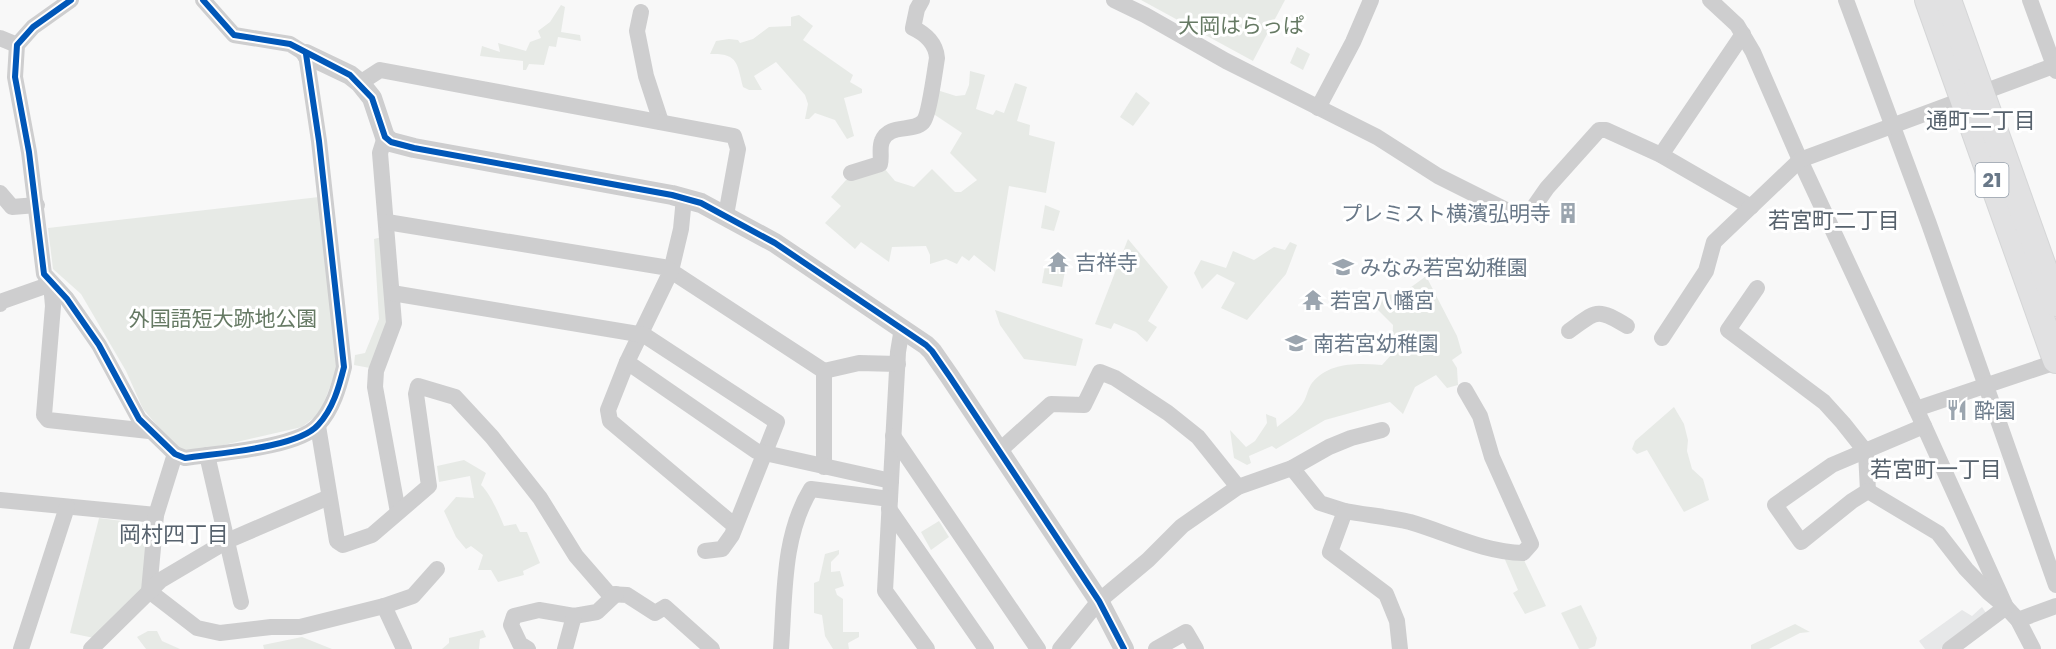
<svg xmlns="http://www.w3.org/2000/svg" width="2056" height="649" viewBox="0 0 2056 649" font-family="Poppins,'Noto Sans JP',sans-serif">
<rect width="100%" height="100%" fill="#f8f8f8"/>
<polygon fill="#e7e8e9" points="1982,607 1986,613 1941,649 1925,649 1919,641 1962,610 1972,616"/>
<g fill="#e7eae6">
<polygon points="1141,0 1285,0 1253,61"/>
<polygon points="561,5 565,7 561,32 580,35 581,41 558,37 556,47 549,46 544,65 529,64 526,70 523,70 523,61 480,56 482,46 500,52 498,43 526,51 530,42 541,38 538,31 550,22"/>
<path d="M799 15 813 26 803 40 853 75 850 82 862 89V93L844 98 854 136 847 139 835 120 815 113 809 119H805L808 104 805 95 776 62 754 76 762 90H749L743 87C737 63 738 53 710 54L716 41 729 39 738 40 740 43 753 39 769 27 791 26V17Z"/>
<polygon points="1297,47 1310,54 1303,70 1290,63"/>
<polygon points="970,71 985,75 976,109 993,115 996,110 1004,113 1015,83 1027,87 1017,121 1030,125 1029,135 1055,142 1046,193 1009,186 995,272 974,255 969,261 962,256 957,264 946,259 930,264 930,255 926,246 892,247 889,262 861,242 855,249 825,223 841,206 831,197 846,180 884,168 895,181 914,187 932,169 955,192 961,192 977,180 950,153 962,133 932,113 937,90 956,96 965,95 969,85"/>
<polygon points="1136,92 1150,103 1133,126 1120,117"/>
<polygon points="319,197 339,363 320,413 302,427 189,453 172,443 143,409 126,371 81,294 53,269 48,228"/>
<polygon points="1045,205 1060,211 1054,231 1041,228"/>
<polygon points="382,237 389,323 370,368 354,365 355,355 365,353 379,319 374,239"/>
<polygon points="1128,239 1168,287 1148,321 1157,327 1147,342 1136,332 1114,323 1111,329 1095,324"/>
<polygon points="1290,242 1297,245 1286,274 1247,320 1221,308 1235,283 1217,274 1202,289 1194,273 1201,260 1226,268 1233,251 1254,260 1274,247 1285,250"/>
<polygon points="1045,266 1065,271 1062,287 1042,283"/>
<path d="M1426 276 1457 336 1462 353 1452 360 1457 368 1458 385 1447 388 1436 375 1415 387 1403 414 1390 402 1325 420 1276 449 1272 446 1249 456 1251 463 1247 465 1234 458 1230 430 1246 447 1255 441 1267 423 1266 414 1276 418 1277 427C1287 419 1298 412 1304 401 1307 396 1308 388 1312 383 1329 362 1357 363 1382 365L1392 354 1393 325 1376 308 1379 294C1401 297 1409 289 1426 276Z"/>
<polygon points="995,310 1083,339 1076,366 1024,359 1000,325"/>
<polygon points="1674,407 1684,424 1688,440 1687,451 1692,469 1703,479 1709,500 1684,512 1647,450 1637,454 1632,449 1635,441"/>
<path d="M464 460 486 473 481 485C490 493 499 514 504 526L516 524 520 532H527L540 563 523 571 524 575 498 582 491 570H478L483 555 471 546 466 549 456 537 444 511 456 497 474 498 470 476 439 482 437 466Z"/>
<polygon points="99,518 146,524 147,566 143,588 94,638 70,633"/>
<polygon points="939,521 949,537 931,550 921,532"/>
<polygon points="839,550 839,554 831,562 831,572 840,571 844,586 835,589 837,595 843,599 843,632 859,632 859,637 848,643 849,649 833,649 825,636 822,615 814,613 814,583 819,581 825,554"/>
<polygon points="1503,555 1522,556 1546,606 1525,614 1513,593 1518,590"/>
<polygon points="1581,605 1597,638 1595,646 1588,649 1579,649 1561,613"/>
<polygon points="1795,624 1810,632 1800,633 1769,649 1751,649 1751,645"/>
<polygon points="483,630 486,637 480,639 479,649 442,649 449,643 449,638"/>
<polygon points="148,631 157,631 162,641 180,649 146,649 137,637"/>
<polygon points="302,637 332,649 264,649 263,645"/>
</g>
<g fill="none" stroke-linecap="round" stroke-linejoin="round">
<defs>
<g id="primary">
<polyline points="1928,0 2056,360"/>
<polyline points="1948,0 2056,303"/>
</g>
</defs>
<use href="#primary" stroke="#d5d6d7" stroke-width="28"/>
<g stroke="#cececf" stroke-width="16">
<path d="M71 0 33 27 17 45 15 77 29 152 44 274 67 299 99 345 139 419 175 454 185 458C217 453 298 448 318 425 333 409 339 387 344 367L319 141 306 54 290 44 234 35 203 0"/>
<polyline points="1114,0 1145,15 1226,61 1377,137 1438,176 1516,215 1521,215 1531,211 1547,188 1599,130 1606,130 1661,155 1751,207"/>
<polyline points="1710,0 1737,25 1753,52 1800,160 1924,426 2006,607 2018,620 2033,649"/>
<polyline points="1846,0 1929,224 2056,585"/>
<polyline points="2030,0 2056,71"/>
<polyline points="641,12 637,31 646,76 661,122"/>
<polyline points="0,38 17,45"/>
<polyline points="360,83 380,70 734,136 738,149 726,215"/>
<polyline points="1318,108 1353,42 1371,0"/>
<polyline points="385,137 380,153 394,323 376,371 375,387 398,512"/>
<polyline points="1661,155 1743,34"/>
<path d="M851 173 880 164C882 157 879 148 882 141 889 123 912 133 923 122 929 116 935 70 937 58 936 44 926 34 913 28L917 9 922 0"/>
<polyline points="0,193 12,207 37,205"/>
<polyline points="684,198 681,229 671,271 824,371 824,467"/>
<polyline points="387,222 663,267 671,271 627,362 608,410 610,421 735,526"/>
<polyline points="1757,288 1728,330 1824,402 1843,423 1866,452 1868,491"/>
<polyline points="392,293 644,335 777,422 732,535 722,549 705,551"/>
<polyline points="0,304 0,302 51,284 53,306 44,415 48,420 149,431"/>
<polyline points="902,328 898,352 885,591 927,649"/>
<path d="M1569 331C1597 311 1596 307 1627 326"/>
<polyline points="1662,338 1706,271 1714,242 1800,160 2056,65"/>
<polyline points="627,362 756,451 891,481"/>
<polyline points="824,371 859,363 898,364"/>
<polyline points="1916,409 2056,362"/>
<polyline points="318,426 337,541 343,545 372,535 429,486 416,394 418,386 455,397 492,437 540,498 576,556 609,594 627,595 655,613 665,607 712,649"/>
<polyline points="1924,426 1832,465 1775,505 1801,542 1852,501 1868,491 1938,533 1966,569 1988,592 2006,607 1950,649"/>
<polyline points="893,436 1038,649"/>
<polyline points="998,452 1051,404 1084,405 1100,372 1115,378 1168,413 1198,437 1238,487"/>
<polyline points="207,455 241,602"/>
<polyline points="1292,468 1320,503 1345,511 1330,552 1386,594 1397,621 1400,649"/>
<polyline points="0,500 156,515"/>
<polyline points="889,509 986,649"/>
<path d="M1345 511C1366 515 1389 517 1410 522 1448 533 1483 552 1523 553L1531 544 1492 457 1480 416 1465 390"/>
<polyline points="149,591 197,628 220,633 271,627 300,627 384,606 413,596 437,569"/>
<polyline points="149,591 156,515 175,454"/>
<polyline points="384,606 404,649"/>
<polyline points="2018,620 2056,606"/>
<polyline points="21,649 67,507"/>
<polyline points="91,649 161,580 227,541 329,497"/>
<polyline points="528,649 520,644 511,625 514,616 539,610 574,616 597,612 616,594"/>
<polyline points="565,649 574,616"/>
<path d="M781 649C785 596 782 536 811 489L890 499"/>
<polyline points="1060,649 1099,601 1148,560 1182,526 1238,487 1292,468 1329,447 1351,438 1382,430"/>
<polyline points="1156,649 1186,632 1196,649"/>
</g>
<polyline stroke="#cececf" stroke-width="20" points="306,54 350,75 360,83 372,98 385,137 391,142 414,148 672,195 701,203 775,243 926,345 932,351 950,377 1099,601 1124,649"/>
<use href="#primary" stroke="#e1e1e2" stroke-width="26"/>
<defs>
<g id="cycleway">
<path d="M71 0 33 27 17 45 15 77 29 152 44 274 67 299 99 345 139 419 175 454 185 458C217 453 298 448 318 425 333 409 339 387 344 367L319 141 306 54"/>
<polyline points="203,0 234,35 290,44 350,75 372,98 385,137 391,142 414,148 672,195 701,203 775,243 926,345 932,351 950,377 1099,601 1124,649"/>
</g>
</defs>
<use href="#cycleway" stroke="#fff" stroke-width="10"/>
<use href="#cycleway" stroke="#0057b8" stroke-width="6"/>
</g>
<defs>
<symbol id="building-bare" viewBox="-9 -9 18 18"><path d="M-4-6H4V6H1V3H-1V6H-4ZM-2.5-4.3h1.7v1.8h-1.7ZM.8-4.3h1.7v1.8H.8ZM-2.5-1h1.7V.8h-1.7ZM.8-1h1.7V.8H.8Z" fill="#9ba5af" stroke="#fff" stroke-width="2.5" paint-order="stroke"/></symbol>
<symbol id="temple-bare" viewBox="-9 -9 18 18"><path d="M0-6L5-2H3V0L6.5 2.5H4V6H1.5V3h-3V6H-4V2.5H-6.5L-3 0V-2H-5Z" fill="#9ba5af" stroke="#fff" stroke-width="2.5" paint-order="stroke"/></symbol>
<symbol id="school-bare" viewBox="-9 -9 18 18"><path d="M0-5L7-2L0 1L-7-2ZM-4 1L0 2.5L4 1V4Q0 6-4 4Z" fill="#9ba5af" stroke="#fff" stroke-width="2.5" paint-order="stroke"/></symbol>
<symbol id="restaurant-bare" viewBox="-9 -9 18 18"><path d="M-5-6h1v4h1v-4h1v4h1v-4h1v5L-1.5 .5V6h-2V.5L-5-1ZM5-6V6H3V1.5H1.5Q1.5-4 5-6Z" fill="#9ba5af" stroke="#fff" stroke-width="2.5" paint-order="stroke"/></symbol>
</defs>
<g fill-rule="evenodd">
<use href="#building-bare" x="1553" y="198" width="30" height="30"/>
<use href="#temple-bare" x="1043" y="247" width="30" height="30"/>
<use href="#school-bare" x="1328" y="252" width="30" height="30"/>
<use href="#temple-bare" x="1298" y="285" width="30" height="30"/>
<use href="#school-bare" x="1281" y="328" width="30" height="30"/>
<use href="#restaurant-bare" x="1942" y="395" width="30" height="30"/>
</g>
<g text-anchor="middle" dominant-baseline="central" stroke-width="6" stroke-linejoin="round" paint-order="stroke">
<rect fill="#fff" stroke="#96a0ac" stroke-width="1.5" x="1975.5" y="163" width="33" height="34" rx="4.5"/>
<g font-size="20" font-weight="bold" fill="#697888">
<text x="1992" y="180">21</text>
</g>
<g font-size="21" fill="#667a64" stroke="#fff">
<text x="1241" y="25">大岡はらっぱ</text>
<text x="223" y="318">外国語短大跡地公園</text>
</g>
<g font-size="21" fill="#697888" stroke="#fff" text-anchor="start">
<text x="1551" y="213" text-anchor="end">プレミスト横濱弘明寺</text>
<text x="1075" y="262">吉祥寺</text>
<text x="1360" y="267">みなみ若宮幼稚園</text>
<text x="1330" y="300">若宮八幡宮</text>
<text x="1313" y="343">南若宮幼稚園</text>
<text x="1974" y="410">酔園</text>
</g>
<g font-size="22" fill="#57626d" stroke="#fff">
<text x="1981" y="120">通町二丁目</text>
<text x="1834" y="220">若宮町二丁目</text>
<text x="1936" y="469">若宮町一丁目</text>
<text x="174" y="534">岡村四丁目</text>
</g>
</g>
</svg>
